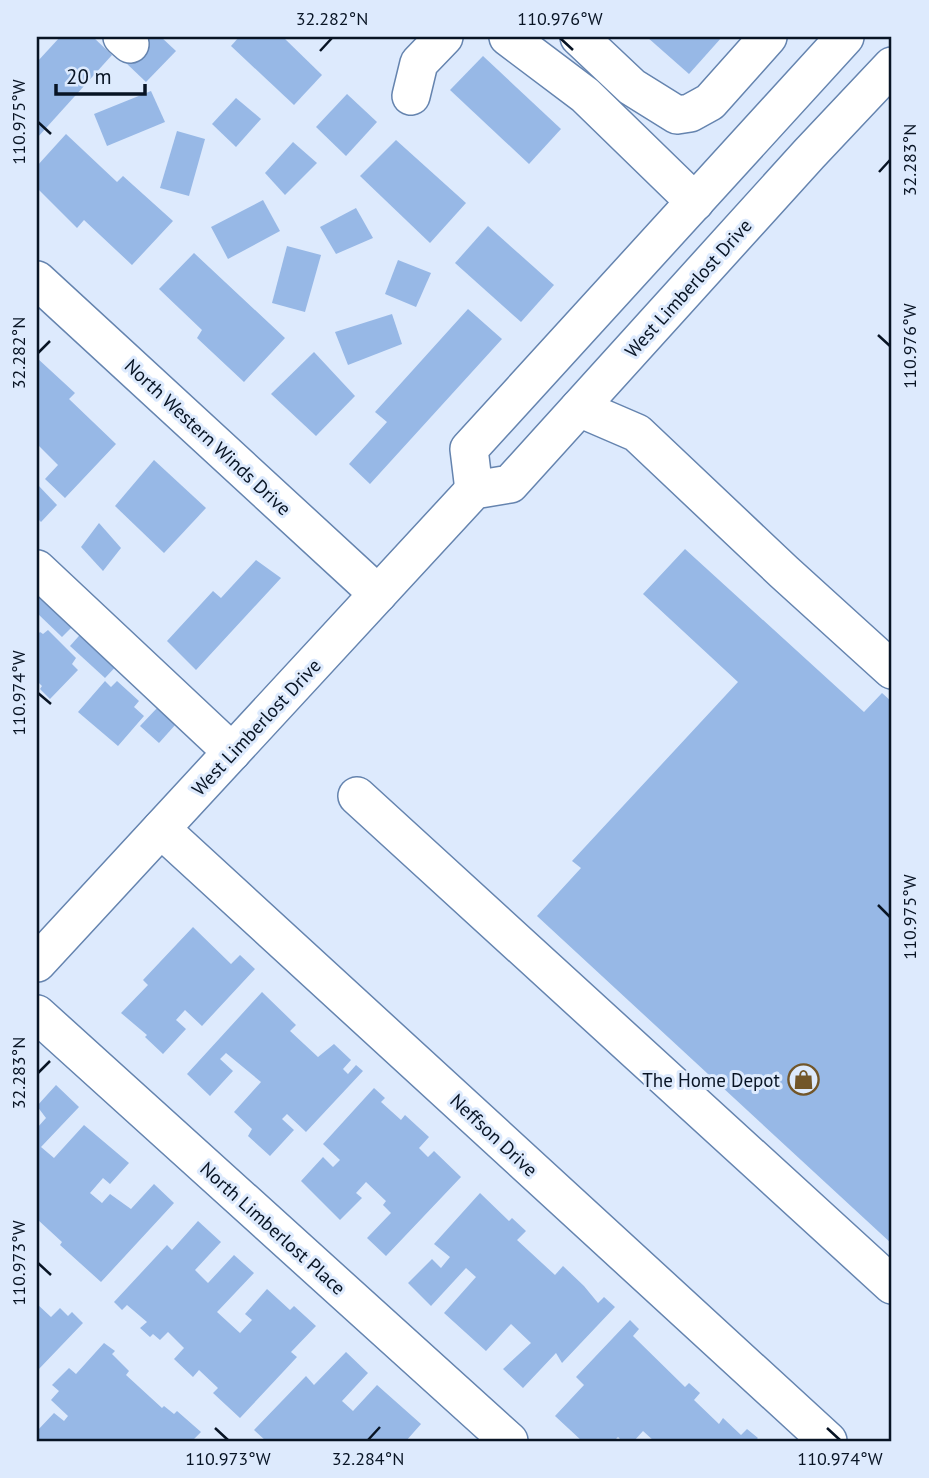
<svg xmlns="http://www.w3.org/2000/svg" width="929" height="1478" viewBox="0 0 929 1478" font-family="'PT Sans',sans-serif">
<rect width="100%" height="100%" fill="#ddeafd"/>
<g fill="#97b8e6">
<polygon points="60,37 93,37 112,55 37,138 37,62"/>
<polygon points="149,37 161,37 176,51 146,82 125,62"/>
<polygon points="239,37 283,37 322,75 294,105 231,46"/>
<polygon points="647,37 722,37 689,74"/>
<polygon points="483,56 561,129 529,164 450,90"/>
<polygon points="151,91 165,122 107,146 94,114"/>
<polygon points="347,94 377,122 346,156 316,127"/>
<polygon points="236,98 261,119 236,147 212,124"/>
<polygon points="177,131 205,139 189,196 160,188"/>
<polygon points="66,134 117,182 123,176 173,221 132,265 84,220 77,228 37,188 37,166"/>
<polygon points="396,140 466,203 430,243 360,176"/>
<polygon points="293,142 317,163 285,195 265,173"/>
<polygon points="263,200 280,231 228,259 211,227"/>
<polygon points="356,208 373,238 336,254 320,227"/>
<polygon points="488,226 554,285 521,322 455,263"/>
<polygon points="287,246 321,255 305,312 272,303"/>
<polygon points="194,253 285,338 244,382 197,338 202,330 159,289"/>
<polygon points="398,260 431,273 416,307 385,294"/>
<polygon points="468,309 502,339 370,484 349,464 387,422 375,412"/>
<polygon points="392,314 402,344 348,365 335,332"/>
<polygon points="314,352 355,396 316,436 271,394"/>
<polygon points="37,358 75,393 69,399 116,444 65,498 45,479 58,465 37,444"/>
<polygon points="154,460 206,508 164,553 115,506"/>
<polygon points="37,484 57,505 41,522 37,518"/>
<polygon points="99,523 121,548 103,571 81,547"/>
<polygon points="685,549 864,712 882,693 892,702 892,1244 537,916 581,868 572,861 738,682 643,594"/>
<polygon points="256,560 281,578 196,670 167,641 213,591 221,598"/>
<polygon points="44,590 77,622 62,637 37,613 37,598"/>
<polygon points="86,628 121,661 105,678 70,646"/>
<polygon points="48,630 76,658 72,664 78,670 50,699 40,689 42,686 37,681 37,635 40,632 43,634"/>
<polygon points="105,681 111,687 117,681 139,701 134,707 144,716 118,746 78,712"/>
<polygon points="158,707 176,724 159,743 140,726"/>
<polygon points="193,927 231,964 240,955 255,969 202,1026 185,1010 176,1020 186,1029 163,1054 145,1037 147,1035 121,1013 148,985 143,980"/>
<polygon points="262,992 296,1025 290,1031 318,1057 334,1044 351,1060 343,1069 348,1074 356,1065 363,1071 306,1132 287,1114 282,1119 294,1130 270,1156 248,1136 252,1129 234,1112 261,1082 226,1053 220,1059 233,1071 210,1096 187,1074"/>
<polygon points="56,1085 79,1107 41,1147 54,1158 84,1125 129,1163 110,1184 103,1178 90,1193 102,1203 110,1194 131,1209 154,1184 174,1203 101,1282 60,1245 62,1242 37,1219 37,1128 46,1118 37,1106"/>
<polygon points="374,1088 385,1098 381,1102 401,1120 405,1115 429,1137 419,1148 428,1157 434,1151 461,1177 386,1256 367,1238 391,1213 383,1205 386,1201 366,1182 356,1193 362,1198 340,1220 301,1181 323,1157 333,1167 340,1160 323,1144"/>
<polygon points="480,1193 509,1221 512,1218 526,1231 517,1240 555,1275 563,1266 584,1286 598,1303 604,1297 615,1307 562,1363 556,1353 523,1388 503,1369 531,1343 511,1324 486,1351 444,1313 476,1277 466,1268 431,1306 408,1283 432,1259 441,1268 450,1257 434,1244"/>
<polygon points="198,1221 221,1242 195,1270 208,1283 234,1255 254,1273 217,1312 240,1333 252,1320 245,1314 267,1289 290,1310 294,1306 316,1326 291,1352 297,1357 240,1418 213,1393 218,1388 199,1370 193,1377 174,1359 184,1348 168,1332 160,1340 153,1334 150,1337 140,1328 147,1322 127,1305 122,1310 114,1302 167,1245 172,1250"/>
<polygon points="37,1304 51,1317 60,1308 68,1316 72,1312 83,1323 37,1371"/>
<polygon points="630,1320 639,1329 633,1336 685,1387 689,1383 700,1393 694,1400 719,1424 723,1418 741,1435 747,1429 758,1438 755,1441 654,1441 643,1431 634,1441 622,1441 618,1437 614,1441 582,1441 555,1416 584,1385 576,1377"/>
<polygon points="104,1343 115,1351 112,1354 129,1371 126,1375 162,1408 164,1406 174,1414 177,1411 201,1432 192,1441 37,1441 37,1431 54,1413 64,1421 68,1416 51,1400 59,1391 52,1385 69,1368 76,1374"/>
<polygon points="346,1352 368,1373 342,1401 353,1411 377,1385 421,1424 406,1441 266,1441 254,1430 306,1376 314,1385"/>
</g>
<g fill="none" stroke-linecap="round" stroke-linejoin="round">
<defs>
<g id="minor">
<polyline points="122,37 130,44"/>
<polyline points="508,37 585,95 695,202"/>
<polyline points="579,37 632,87 677,115 690,113 710,102 768,37"/>
<polyline points="411,96 419,63 444,37"/>
<polyline points="37,280 378,594"/>
<polyline points="579,408 637,433 784,572 892,670"/>
<polyline points="474,490 469,449 845,37"/>
<polyline points="37,569 232,752"/>
<polyline points="357,796 892,1285"/>
<polyline points="161,829 828,1441"/>
<polyline points="37,963 474,490 510,484 809,154 892,66"/>
<polyline points="37,1014 509,1441"/>
</g>
</defs>
<use href="#minor" stroke="#6584af" stroke-width="40"/>
<use href="#minor" stroke="#fff" stroke-width="37"/>
</g>
<path fill="none" stroke="#081424" stroke-width="2.5" d="M560 38 573 50M320 51 332 38M38 122 51 134M879 172 890 160M878 335 890 346M38 353 50 341M38 693 51 704M878 905 890 917M38 1073 50 1061M38 1263 51 1275M215 1428 228 1440M827 1428 840 1440M368 1440 380 1427"/>
<defs>
<symbol id="shop-ring" viewBox="-11 -11 22 22"><circle r="9.5" fill="#ddeafd" stroke="#725629" stroke-width="1.5"/><path d="M-5-2.5h2.3a2.7 3.5 0 0 1 5.4 0H5L5.5 6h-11ZM-1.5-2.5h3a1.5 2.3 0 0 0-3 0Z" fill="#725629"/></symbol>
</defs>
<g fill-rule="evenodd">
<use href="#shop-ring" x="786" y="1062" width="35" height="35"/>
</g>
<g text-anchor="middle" dominant-baseline="central" stroke-width="6" stroke-linejoin="round" paint-order="stroke">
<g font-size="19" fill="#081424" stroke="#ddeafd">
<text transform="translate(688 288) rotate(-48)">West Limberlost Drive</text>
<text transform="translate(208 437) rotate(43)">North Western Winds Drive</text>
<text transform="translate(256 727) rotate(-47)">West Limberlost Drive</text>
<text transform="translate(494 1135) rotate(43)">Neffson Drive</text>
<text transform="translate(273 1228) rotate(42)">North Limberlost Place</text>
</g>
<g font-size="19" fill="#081424" stroke="#ddeafd" text-anchor="end">
<text x="780" y="1080">The Home Depot</text>
</g>
</g>
<rect width="929" height="1478" fill="none" stroke="#ddeafd" stroke-width="77"/>
<path d="M56 84v10h89v-10" fill="none" stroke="#081424" stroke-width="3.5"/>
<text x="66" y="84" font-size="21" fill="#081424" stroke="#ddeafd" stroke-width="5" paint-order="stroke">20 m</text>
<rect x="38" y="38" width="852" height="1402" fill="none" stroke="#081424" stroke-width="2.5"/>
<g font-size="18" text-anchor="middle" fill="#081424">
<text x="332" y="25">32.282°N</text>
<text x="560" y="25">110.976°W</text>
<text transform="translate(19 122) rotate(-90)" y="6">110.975°W</text>
<text transform="translate(910 160) rotate(-90)" y="6">32.283°N</text>
<text transform="translate(910 346) rotate(-90)" y="6">110.976°W</text>
<text transform="translate(19 353) rotate(-90)" y="6">32.282°N</text>
<text transform="translate(19 693) rotate(-90)" y="6">110.974°W</text>
<text transform="translate(910 917) rotate(-90)" y="6">110.975°W</text>
<text transform="translate(19 1073) rotate(-90)" y="6">32.283°N</text>
<text transform="translate(19 1263) rotate(-90)" y="6">110.973°W</text>
<text x="228" y="1465">110.973°W</text>
<text x="368" y="1465">32.284°N</text>
<text x="840" y="1465">110.974°W</text>
</g>
</svg>
